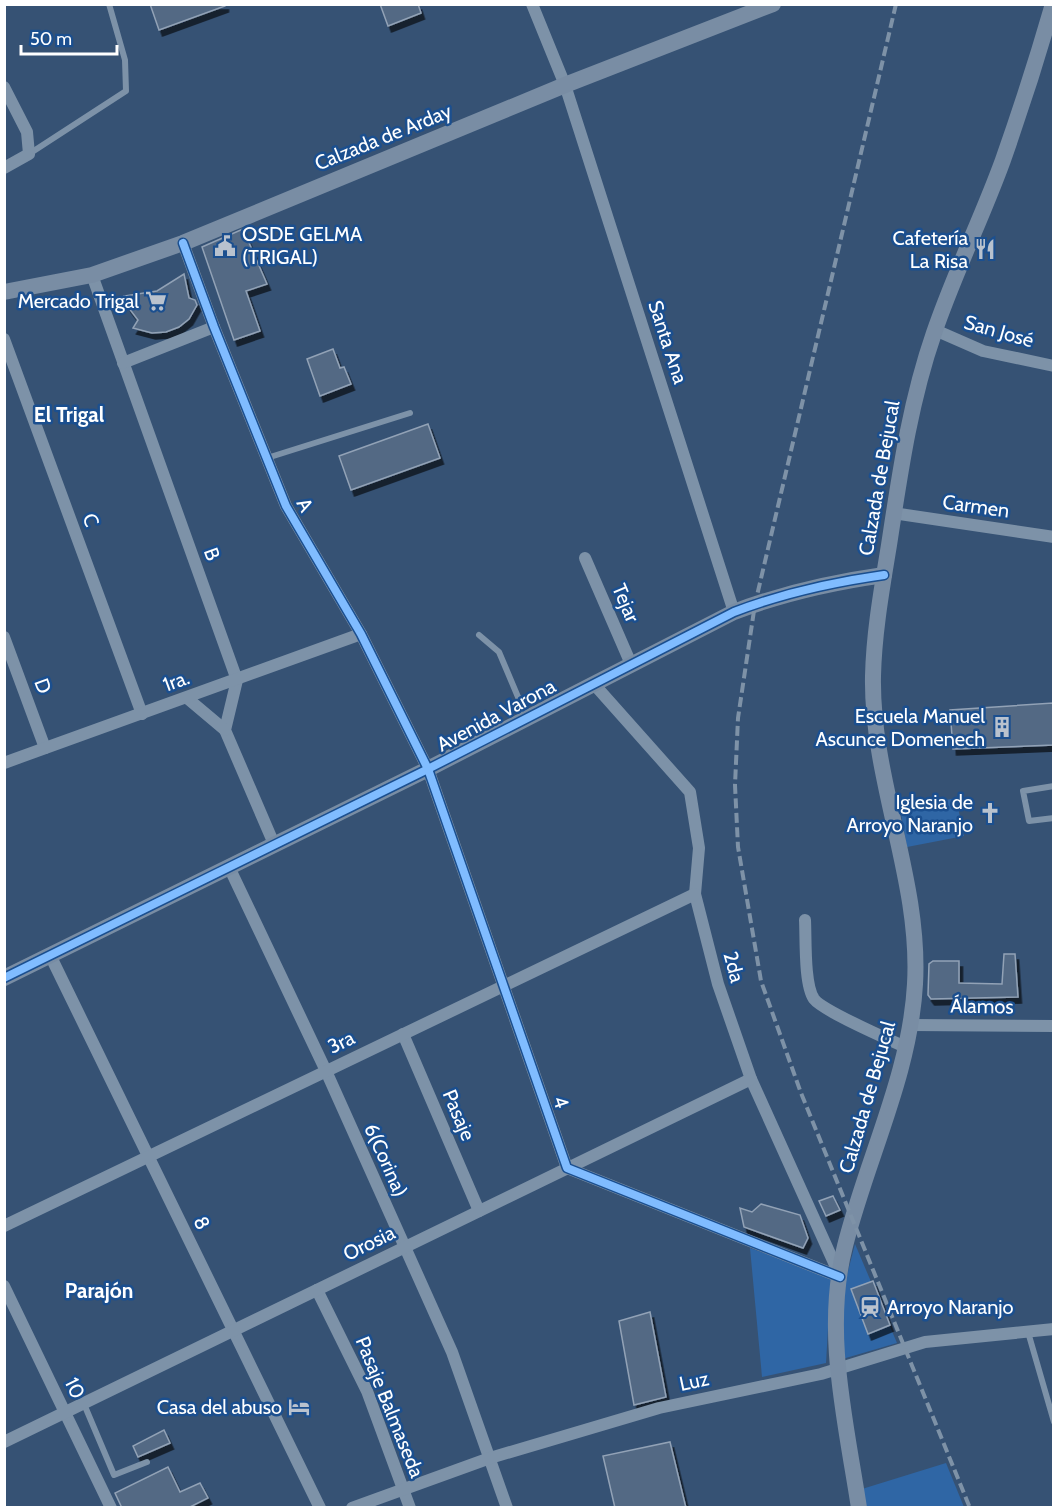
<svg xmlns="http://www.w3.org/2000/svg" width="1058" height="1512" viewBox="0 0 1058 1512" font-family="Cabin,sans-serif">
<defs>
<filter id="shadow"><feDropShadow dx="3.5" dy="6" stdDeviation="0" flood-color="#0009"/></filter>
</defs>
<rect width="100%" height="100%" fill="#365274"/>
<g fill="#2f66a5">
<polygon points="956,798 964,836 907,847 900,809"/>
<polygon points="855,1244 897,1343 839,1360 846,1279"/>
<polygon points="750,1248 831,1277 826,1363 762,1377"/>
<polygon points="946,1463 964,1507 865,1507 862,1489"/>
</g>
<g fill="#526984" stroke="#92a2b6" stroke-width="1.5" filter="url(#shadow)">
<polygon points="150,4 225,4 225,6 159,30"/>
<polygon points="380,4 418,4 421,13 388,26"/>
<polygon points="243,229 267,284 246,291 260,331 234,340 202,247"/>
<polygon points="184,274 189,298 195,300 197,305 189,319 179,327 166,332 152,333 133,328 138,320 128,307 124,296 157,291"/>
<polygon points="333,349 340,368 344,367 351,384 320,396 307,359"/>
<polygon points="428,424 440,458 351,490 339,456"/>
<polygon points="1053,703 1053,745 953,749 950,710"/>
<polygon points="1004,954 1015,954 1018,997 931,999 928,995 929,964 933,961 959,961 959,983 1002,984"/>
<polygon points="833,1196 840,1210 826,1216 819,1201"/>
<polygon points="761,1204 800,1215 808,1238 803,1248 744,1227 740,1208 752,1212"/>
<polygon points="873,1281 890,1325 868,1334 851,1289"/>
<polygon points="650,1312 666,1397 634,1405 619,1321"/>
<polygon points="164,1430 170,1443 138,1457 133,1446"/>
<polygon points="670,1442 686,1508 615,1508 603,1456"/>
<polygon points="168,1467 180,1492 200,1483 208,1498 188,1508 122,1508 115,1493"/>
</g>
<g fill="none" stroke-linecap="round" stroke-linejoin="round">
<g stroke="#7d92a8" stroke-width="6">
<polyline points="29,154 126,91 125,60 109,4"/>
<polyline points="267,458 410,413"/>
<polyline points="479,635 499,652 526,716"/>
<polyline points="1054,786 1023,791 1029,821 1054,818"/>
<polyline points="1028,1332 1054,1422"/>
<polyline points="84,1404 114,1475 147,1462"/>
</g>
<g stroke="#7d92a8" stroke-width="12">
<polyline points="532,4 565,85 734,612"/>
<polyline points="4,87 27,132 29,154 4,168"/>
<polyline points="183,243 214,327 286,506 361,634 428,769 567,1168 840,1277"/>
<polyline points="92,275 237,680 225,730 274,844"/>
<polyline points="935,330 983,351 1054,366"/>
<polyline points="4,339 142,714"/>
<polyline points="123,363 214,327"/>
<polyline points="893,513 1054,537"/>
<polyline points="585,558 631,664"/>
<polyline points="4,637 45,748"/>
<polyline points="593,683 690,792 699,848 695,894 718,984 751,1079 840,1276"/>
<polyline points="187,698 225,730"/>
<polyline points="4,763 361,634"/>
<polyline points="229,867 326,1071 452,1352 507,1508"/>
<path d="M805 920C806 938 804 985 814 999 823 1011 888 1039 905 1047"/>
<polyline points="50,955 320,1508"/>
<polyline points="911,1025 1054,1026"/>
<polyline points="403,1034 479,1211"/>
<polyline points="4,1226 695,894"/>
<polyline points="4,1286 111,1508"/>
<polyline points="317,1290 367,1391 410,1508"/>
<polyline points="4,1442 751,1079"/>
<polyline points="352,1508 490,1458 659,1408 821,1374 925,1342 1054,1329"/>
</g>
<g stroke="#798da4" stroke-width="16">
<polyline points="4,292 92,275 183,243 565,85 773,4"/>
<path d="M4 978 428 769 734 612C781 594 834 582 884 575"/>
<path d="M859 1508C846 1422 823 1331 845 1246 867 1158 910 1075 915 984 921 880 871 780 873 676 874 632 882 588 889 545 900 473 910 402 934 333 954 274 982 218 1003 160 1021 109 1038 56 1053 4"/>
</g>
<polyline stroke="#7e92a7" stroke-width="4" stroke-dasharray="10 4.5" stroke-linecap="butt" points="896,4 755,604 738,718 735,785 738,847 761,981 801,1093 970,1508"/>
<defs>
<g id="cycleway">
<polyline points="183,243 214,327 286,506 361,634 428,769 567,1168 840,1277"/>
<path d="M4 978 428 769 734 612C781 594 834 582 884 575"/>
</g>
</defs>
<use href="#cycleway" stroke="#1b4f8f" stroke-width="11"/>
<use href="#cycleway" stroke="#80bcff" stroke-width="8"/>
</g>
<defs>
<symbol id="civic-bare" viewBox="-9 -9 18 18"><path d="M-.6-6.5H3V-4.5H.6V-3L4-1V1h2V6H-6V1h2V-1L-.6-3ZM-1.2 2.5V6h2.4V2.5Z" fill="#b9c2ce" stroke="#1b4f8f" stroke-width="2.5" paint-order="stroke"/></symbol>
<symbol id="restaurant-bare" viewBox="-9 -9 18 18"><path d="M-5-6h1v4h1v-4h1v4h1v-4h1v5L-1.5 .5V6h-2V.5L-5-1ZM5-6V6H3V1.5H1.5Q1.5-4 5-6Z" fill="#b9c2ce" stroke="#1b4f8f" stroke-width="2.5" paint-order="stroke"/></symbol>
<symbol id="supermarket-bare" viewBox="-9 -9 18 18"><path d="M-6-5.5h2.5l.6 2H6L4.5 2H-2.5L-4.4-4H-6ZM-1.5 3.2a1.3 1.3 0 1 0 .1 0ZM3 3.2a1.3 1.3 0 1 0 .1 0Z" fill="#b9c2ce" stroke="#1b4f8f" stroke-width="2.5" paint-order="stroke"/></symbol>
<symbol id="building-bare" viewBox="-9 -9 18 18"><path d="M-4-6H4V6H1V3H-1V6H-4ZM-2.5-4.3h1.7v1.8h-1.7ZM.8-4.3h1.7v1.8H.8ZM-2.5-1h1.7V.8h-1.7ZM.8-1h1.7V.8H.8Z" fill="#b9c2ce" stroke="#1b4f8f" stroke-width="2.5" paint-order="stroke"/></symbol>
<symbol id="church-bare" viewBox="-9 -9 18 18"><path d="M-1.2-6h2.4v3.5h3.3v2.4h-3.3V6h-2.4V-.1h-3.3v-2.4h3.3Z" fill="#b9c2ce" stroke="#1b4f8f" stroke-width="2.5" paint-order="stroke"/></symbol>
<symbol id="station-bare" viewBox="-9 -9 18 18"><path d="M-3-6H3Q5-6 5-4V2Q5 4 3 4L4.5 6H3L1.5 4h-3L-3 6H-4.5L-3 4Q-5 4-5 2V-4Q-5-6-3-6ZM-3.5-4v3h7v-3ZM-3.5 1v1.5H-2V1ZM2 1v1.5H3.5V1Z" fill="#b9c2ce" stroke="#1b4f8f" stroke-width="2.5" paint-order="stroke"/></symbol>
<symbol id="hotel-bare" viewBox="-9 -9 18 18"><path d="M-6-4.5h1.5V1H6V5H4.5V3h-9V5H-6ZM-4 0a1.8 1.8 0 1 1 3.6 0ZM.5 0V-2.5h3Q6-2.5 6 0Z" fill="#b9c2ce" stroke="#1b4f8f" stroke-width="2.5" paint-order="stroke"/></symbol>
</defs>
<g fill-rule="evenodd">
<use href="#civic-bare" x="210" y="231" width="30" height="30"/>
<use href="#restaurant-bare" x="970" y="234" width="30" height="30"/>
<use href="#supermarket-bare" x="141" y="286" width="30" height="30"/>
<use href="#building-bare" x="987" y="712" width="30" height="30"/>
<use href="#church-bare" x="975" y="798" width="30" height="30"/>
<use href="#station-bare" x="855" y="1292" width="30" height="30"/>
<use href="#hotel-bare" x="284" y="1392" width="30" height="30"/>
</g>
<g text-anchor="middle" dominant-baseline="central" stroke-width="5" stroke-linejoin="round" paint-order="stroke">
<g font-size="20" fill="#fff" stroke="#1b4f8f">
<text transform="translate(383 137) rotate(-22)">Calzada de Arday</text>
<text transform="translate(999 331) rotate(16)">San José</text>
<text transform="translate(668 342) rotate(72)">Santa Ana</text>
<text transform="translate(879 478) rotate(-80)">Calzada de Bejucal</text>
<text transform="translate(305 505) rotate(62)">A</text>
<text transform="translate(976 506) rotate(8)">Carmen</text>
<text transform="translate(91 520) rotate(70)">C</text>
<text transform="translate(212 554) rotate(70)">B</text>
<text transform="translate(626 603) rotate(67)">Tejar</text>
<text transform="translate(176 681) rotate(-20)">1ra.</text>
<text transform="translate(43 686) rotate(70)">D</text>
<text transform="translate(496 715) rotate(-28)">Avenida Varona</text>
<text transform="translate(734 967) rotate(75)">2da</text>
<text transform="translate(982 1006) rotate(1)">Álamos</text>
<text transform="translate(341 1042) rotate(-26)">3ra</text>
<text transform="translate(867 1097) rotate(-74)">Calzada de Bejucal</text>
<text transform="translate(561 1102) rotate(71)">4</text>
<text transform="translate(459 1115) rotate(67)">Pasaje</text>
<text transform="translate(386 1160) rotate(66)">6(Corina)</text>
<text transform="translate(202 1223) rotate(64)">8</text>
<text transform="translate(369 1243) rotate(-26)">Orosia</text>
<text transform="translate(694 1381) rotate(-12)">Luz</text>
<text transform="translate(75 1388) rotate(64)">10</text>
<text transform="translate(390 1407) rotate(68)">Pasaje Balmaseda</text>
</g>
<g font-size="20" fill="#fff" stroke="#1b4f8f" text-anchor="end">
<text x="242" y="234" text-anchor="start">OSDE GELMA<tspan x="242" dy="23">(TRIGAL)</tspan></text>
<text x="968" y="238">Cafetería<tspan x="968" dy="23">La Risa</tspan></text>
<text x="139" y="301">Mercado Trigal</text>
<text x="985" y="716">Escuela Manuel<tspan x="985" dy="23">Ascunce Domenech</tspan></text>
<text x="973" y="802">Iglesia de<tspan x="973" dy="23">Arroyo Naranjo</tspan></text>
<text x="887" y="1307" text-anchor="start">Arroyo Naranjo</text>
<text x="282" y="1407">Casa del abuso</text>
</g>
<g font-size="21" font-weight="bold" fill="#fff" stroke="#1b4f8f">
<text x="69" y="414">El Trigal</text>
<text x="99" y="1290">Parajón</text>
</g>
</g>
<rect width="1058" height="1512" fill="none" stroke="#ffffff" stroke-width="12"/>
<path d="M21 45v9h96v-9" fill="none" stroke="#ffffff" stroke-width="3"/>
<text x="30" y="45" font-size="18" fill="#ffffff" stroke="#1b4f8f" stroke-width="4.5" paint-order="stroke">50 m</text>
</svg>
